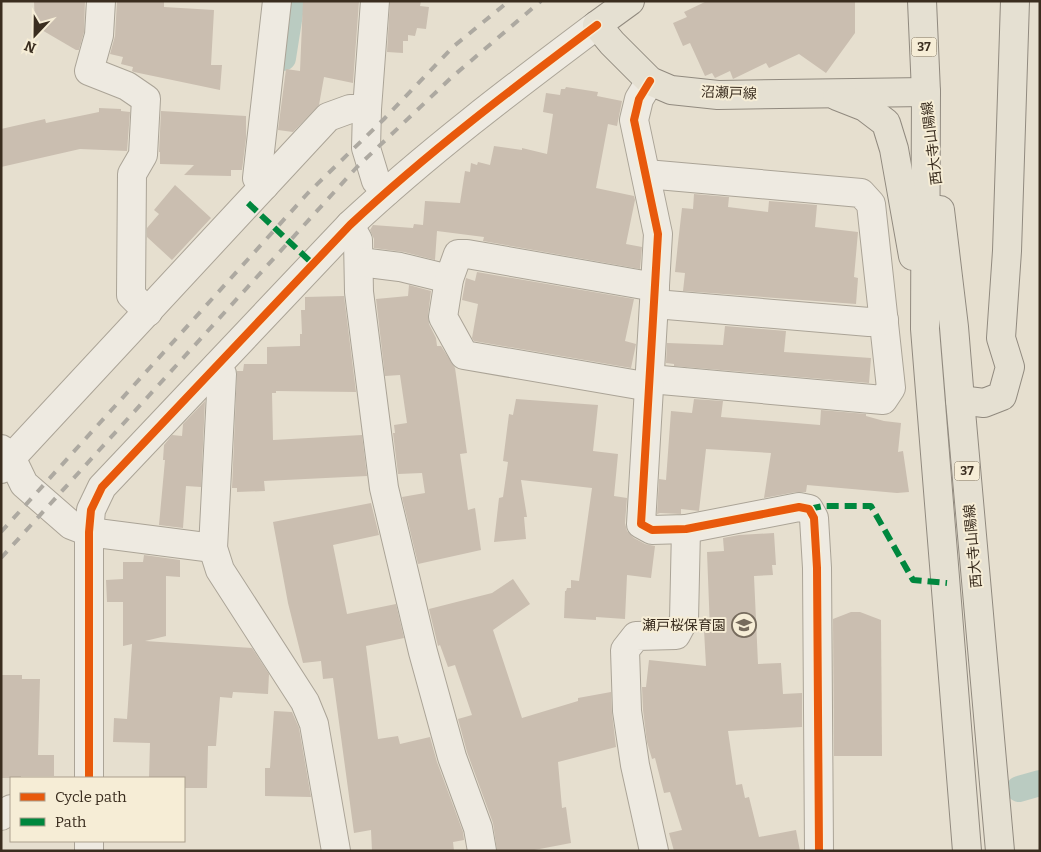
<svg xmlns="http://www.w3.org/2000/svg" width="1041" height="852" viewBox="0 0 1041 852" font-family="Bitter,'Noto Sans JP',serif">
<rect width="100%" height="100%" fill="#e6dfcf"/>
<g fill="none" stroke-linecap="round" stroke-linejoin="round">
<g stroke="#bacbc1" stroke-width="26">
<polyline points="283,58 292,1"/>
<polyline points="1019,789 1040,783"/>
</g>
</g>
<g fill="#cabeb0">
<polygon points="34,1 85,1 84,32 79,50 76,50 35,26"/>
<polygon points="117,1 164,1 164,7 214,10 211,65 222,65 220,90 134,72 132,71 133,67 121,64 123,57 110,54 115,36"/>
<polygon points="303,1 359,1 353,83 324,77 319,105 293,132 278,130 286,69 300,71"/>
<polygon points="390,1 421,1 420,6 429,7 426,29 417,28 415,36 408,35 408,41 403,41 403,53 387,52"/>
<polygon points="707,1 855,1 855,33 826,73 799,54 769,68 766,63 733,79 730,71 715,78 712,73 705,76 690,43 683,46 673,23 687,17 684,12"/>
<polygon points="566,87 598,92 597,96 622,101 617,126 608,124 596,188 634,196 635,200 626,244 642,247 640,269 483,241 484,237 437,231 435,260 404,252 374,248 374,239 370,230 373,225 413,228 414,224 423,225 425,201 460,203 465,171 470,172 471,163 477,165 478,162 490,165 494,146 522,150 522,148 547,154 553,114 543,112 546,93 560,95 561,89 565,89"/>
<polygon points="99,108 121,109 121,111 130,112 127,151 80,149 1,167 1,129 45,119 46,123 99,112"/>
<polygon points="161,111 246,116 246,138 242,170 231,170 231,176 184,175 194,165 160,164 160,152 159,152"/>
<polygon points="175,185 211,218 172,260 147,237 147,228 159,214 154,210"/>
<polygon points="694,194 729,197 728,207 768,212 769,201 817,205 815,227 858,232 854,277 858,278 856,304 683,291 685,273 675,272 678,243 682,208 693,209"/>
<polygon points="477,272 634,299 625,341 636,344 631,368 474,341 472,338 478,304 462,300 466,278 475,281"/>
<polygon points="409,285 431,291 428,315 429,324 436,338 437,346 441,346 455,368 467,453 460,454 468,510 475,508 481,550 418,564 402,497 425,493 422,473 398,474 393,433 395,433 394,425 407,423 400,375 385,376 376,299 408,296"/>
<polygon points="344,296 356,392 276,391 276,393 272,393 273,440 362,435 367,476 264,481 265,491 237,492 237,488 232,488 237,371 243,371 244,364 267,364 267,347 300,346 300,334 302,334 301,310 305,310 305,297"/>
<polygon points="725,326 786,331 784,352 871,358 869,383 674,366 674,364 666,363 667,343 723,345"/>
<polygon points="516,399 598,405 593,451 618,454 614,496 627,498 625,523 627,531 634,538 645,544 655,546 651,578 627,575 625,619 596,617 596,620 564,618 565,591 566,591 567,588 571,588 571,580 579,581 592,488 521,480 527,517 524,517 526,539 494,542 499,498 503,497 508,462 503,461 509,414 513,415"/>
<polygon points="694,399 723,401 721,417 820,425 821,410 866,414 866,416 884,421 901,423 898,452 903,451 909,492 897,493 807,485 806,492 796,492 764,498 771,453 706,449 699,511 681,509 681,514 660,513 657,514 659,479 666,480 671,411 692,413"/>
<polygon points="205,401 201,487 186,486 183,528 159,525 165,460 163,460 164,445 172,435 182,436 183,424"/>
<polygon points="371,503 379,535 333,545 347,614 396,604 404,638 366,646 378,739 398,736 400,744 430,737 437,762 463,832 464,840 453,842 454,851 372,851 371,830 354,833 333,678 323,679 321,661 303,663 288,603 273,522"/>
<polygon points="774,533 776,565 772,565 773,575 754,576 758,664 781,663 783,694 802,693 802,727 728,731 736,785 742,784 745,798 749,797 759,837 796,830 800,851 674,851 669,833 682,830 670,792 664,793 655,758 652,759 647,742 643,710 642,687 646,687 649,660 706,666 704,630 710,630 707,552 724,551 723,538 739,535"/>
<polygon points="144,555 180,560 180,577 166,576 166,636 145,641 252,648 269,674 268,694 233,692 232,698 220,697 216,746 208,746 207,788 184,788 184,778 149,778 150,743 113,742 114,718 127,719 132,644 123,646 123,602 107,602 106,580 123,579 123,562 143,562"/>
<polygon points="513,579 530,604 493,630 522,718 578,701 578,698 611,692 612,713 616,747 558,762 562,808 566,807 571,843 529,851 497,851 493,823 467,752 458,719 472,715 455,665 448,667 440,645 438,646 429,609 492,593"/>
<polygon points="851,612 860,612 881,620 882,756 834,756 833,619"/>
<polygon points="1,675 22,675 22,679 40,679 38,755 54,755 54,776 21,776 21,778 1,778"/>
<polygon points="274,711 292,712 299,728 311,797 265,796 265,768 270,768"/>
</g>
<g fill="none" stroke-linecap="round" stroke-linejoin="round">
<defs>
<g id="minor">
<polyline points="101,1 99,35 89,71 127,86 146,99 143,155 132,174 131,295 148,312"/>
<polyline points="375,1 367,109 366,148 376,181 387,191"/>
<polyline points="650,81 639,99 634,120 658,234 641,524 652,530 686,529 799,507 809,509 814,518 817,568 819,851"/>
<polyline points="646,174 861,193 871,204 891,388 883,400 650,379"/>
<polyline points="264,186 257,178 277,1"/>
<polyline points="350,225 358,240 359,292 384,488 423,652 452,757 478,828 482,851"/>
<polyline points="360,262 400,267 449,279"/>
<polyline points="655,304 869,322 884,320"/>
<polyline points="217,366 222,374 213,548 220,570 305,702 314,724 336,851"/>
<polyline points="650,387 464,355 443,317 449,279 458,254 467,254 655,287"/>
<polyline points="1,449 11,457 24,484 71,525 89,532 213,548"/>
<polyline points="1,469 328,117 350,109 367,109"/>
<path d="M89 778V532L91 510 102 487 350 225C427 153 513 88 597 25"/>
<polyline points="1,816 11,809"/>
<polyline points="89,841 89,851"/>
<polyline points="654,851 635,765 627,711 625,650 636,636 676,635 684,620 686,529"/>
</g>
<g id="major">
<polyline points="630,1 597,25 612,43 650,81 671,90 718,95 926,92"/>
<polyline points="922,1 926,92 925,329 967,851"/>
<polyline points="837,96 865,107 886,123 894,149 913,256"/>
<polyline points="940,210 954,327 960,400 1000,851"/>
<polyline points="960,400 984,403 1002,396 1010,367 1001,338 1007,251 1015,1"/>
</g>
</defs>
<use href="#minor" stroke="#aba497" stroke-width="30"/>
<use href="#major" stroke="#918a7f" stroke-width="30"/>
<use href="#minor" stroke="#eeeae1" stroke-width="28"/>
<use href="#major" stroke="#e5e0d2" stroke-width="28"/>
<g stroke="#ada9a1" stroke-width="4" stroke-dasharray="9 9" stroke-linecap="butt">
<polyline points="1,532 308,193 384,119 454,46 509,1"/>
<polyline points="1,558 357,167 452,77 541,1"/>
</g>
<g stroke="#00873e" stroke-width="6" stroke-dasharray="12 6" stroke-linecap="butt">
<polyline points="248,203 313,264"/>
<polyline points="809,509 823,506 871,506 913,580 947,583"/>
</g>
<defs>
<g id="cycleway">
<polyline points="650,81 639,99 634,120 658,234 641,524 652,530 686,529 799,507 809,509 814,518 817,568 819,851"/>
<path d="M89 778V532L91 510 102 487 350 225C427 153 513 88 597 25"/>
</g>
</defs>
<use href="#cycleway" stroke="#f6edd6" stroke-width="11"/>
<use href="#cycleway" stroke="#e8590c" stroke-width="8"/>
</g>
<defs>
<symbol id="school-ring" viewBox="-11 -11 22 22"><circle r="9.5" fill="#f6edd6" stroke="#766b5d" stroke-width="1.5"/><path d="M0-5L7-2L0 1L-7-2ZM-4 1L0 2.5L4 1V4Q0 6-4 4Z" fill="#766b5d"/></symbol>
</defs>
<g fill-rule="evenodd">
<use href="#school-ring" x="730" y="611" width="28" height="28"/>
</g>
<g text-anchor="middle" dominant-baseline="central" stroke-width="4" stroke-linejoin="round" paint-order="stroke">
<g fill="#f6edd6" stroke="#726756" stroke-width="1">
<rect x="911.5" y="37.5" width="25" height="19" rx="4"/>
<rect x="954.5" y="461.5" width="25" height="19" rx="4"/>
</g>
<g font-size="12" font-weight="bold" fill="#3a2d1f">
<text x="924" y="47">37</text>
<text x="967" y="471">37</text>
</g>
<g font-size="14" fill="#3a2d1f" stroke="#f6edd6">
<text transform="translate(729 93) rotate(2)">沼瀬戸線</text>
<text transform="translate(932 143) rotate(-97)">西大寺山陽線</text>
<text transform="translate(973 546) rotate(-95)">西大寺山陽線</text>
</g>
<g font-size="14" fill="#3a2d1f" stroke="#f6edd6" text-anchor="end">
<text x="726" y="625">瀬戸桜保育園</text>
</g>
</g>
<rect width="1041" height="852" fill="none" stroke="#3a2d1f" stroke-width="5"/>
<rect x="10" y="777" width="175" height="65" fill="#f6edd6" stroke="#aba08d"/>
<rect x="20" y="793" width="25" height="8" fill="#e8590c" stroke="#aba08d"/>
<text x="55" y="802" font-size="15" fill="#3a2d1f">Cycle path</text>
<rect x="20" y="818" width="25" height="8" fill="#00873e" stroke="#aba08d"/>
<text x="55" y="827" font-size="15" fill="#3a2d1f">Path</text>
<g transform="translate(35 35) rotate(202)" stroke="#f6edd6" stroke-width="4" paint-order="stroke">
<path d="M0-4L9 19L0 12L-9 19Z" fill="#3a2d1f"/>
<text y="-8" font-size="14" font-weight="bold" text-anchor="middle" fill="#3a2d1f">N</text>
</g>
</svg>
